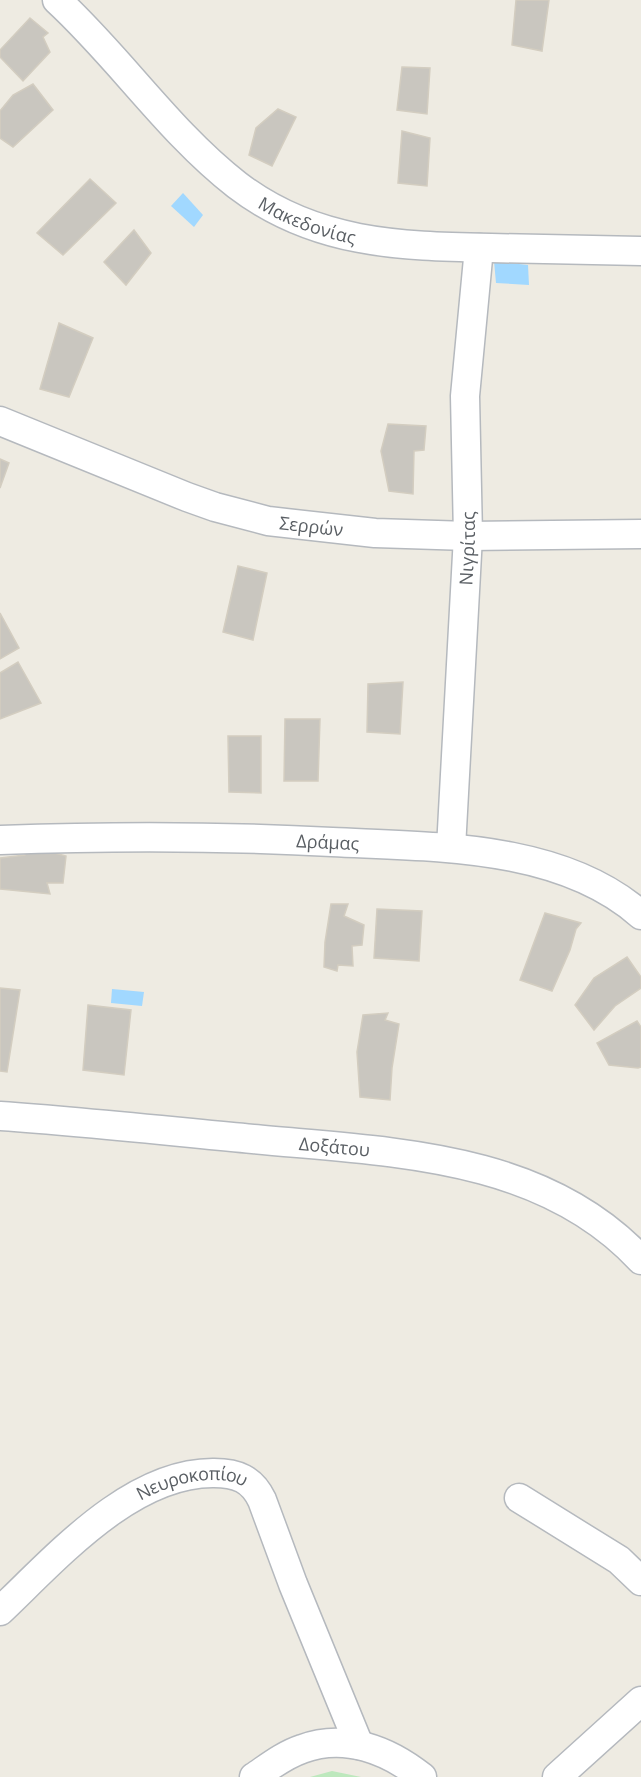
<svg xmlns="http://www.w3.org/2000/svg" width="641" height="1777" viewBox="0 0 641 1777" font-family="'Open Sans',sans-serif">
<rect width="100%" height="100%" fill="#eeebe2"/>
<polygon fill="#bde8bd" points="332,1771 361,1777 310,1777"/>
<g fill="#a1d8ff">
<polygon points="183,193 203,215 194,227 171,206"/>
<polygon points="494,261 528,265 529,285 496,283"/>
<polygon points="112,989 144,992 142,1006 111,1003"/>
</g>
<g fill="#c9c6bf" stroke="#d3cdc0" stroke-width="1.5">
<polygon points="516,0 549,0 542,51 512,45"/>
<polygon points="30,18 48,33 43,37 50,52 23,81 0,57 0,50"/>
<polygon points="402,67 430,68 427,114 397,110"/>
<polygon points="33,84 53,110 13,147 0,138 0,111 13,95"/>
<polygon points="278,109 296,117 272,166 249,155 256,128"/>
<polygon points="402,131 430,138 427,186 398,183"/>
<polygon points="90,179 116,203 63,255 37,233"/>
<polygon points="134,230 151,253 126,285 104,262"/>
<polygon points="59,323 93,338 69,397 40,389"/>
<polygon points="388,424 426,426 424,450 414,451 413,494 389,491 381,451"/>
<polygon points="0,459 9,463 0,488"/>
<polygon points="238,566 267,573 253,640 223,632"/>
<polygon points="0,613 19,648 0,659"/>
<polygon points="18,662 41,703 0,719 0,673"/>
<polygon points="403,682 400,734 367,732 368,684"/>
<polygon points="285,719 320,719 318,781 284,781"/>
<polygon points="228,736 261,736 261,793 229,792"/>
<polygon points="29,846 66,856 63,883 47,883 50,894 0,889 0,858 25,855"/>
<polygon points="331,904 348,904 344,916 364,925 362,945 352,946 353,966 338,965 337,971 324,967 325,942"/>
<polygon points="377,909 422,911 419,961 374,958"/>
<polygon points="545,913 581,923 576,929 570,950 552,991 520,980"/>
<polygon points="627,957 641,977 641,988 615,1006 594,1030 575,1005 594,978"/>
<polygon points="0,988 20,990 7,1072 0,1071"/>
<polygon points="88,1005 131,1010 124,1075 83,1070"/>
<polygon points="388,1013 385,1020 399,1024 392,1068 390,1100 360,1097 357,1052 363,1015"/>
<polygon points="637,1021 641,1027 641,1067 638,1068 609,1065 597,1043"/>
</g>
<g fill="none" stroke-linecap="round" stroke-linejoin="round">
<defs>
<g id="minor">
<path id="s1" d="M57 0C120 58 169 132 237 185 314 244 399 246 491 248 541 249 591 250 641 251"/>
<path id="s2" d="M0 421 187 497 215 507 268 521 375 533 468 536 641 534"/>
<path id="s3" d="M0 840C110 836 222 836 332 842 433 847 561 844 641 915"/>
<path id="s4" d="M451 848 468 536 465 396 479 248"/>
<path id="s5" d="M0 1116C85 1122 169 1131 253 1139 388 1152 542 1153 641 1260"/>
<polyline points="519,1498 619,1560 641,1581"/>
<path id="s6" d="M0 1611C56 1558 131 1472 214 1473 237 1473 252 1479 262 1500L293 1584 359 1745"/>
<path d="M254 1777C269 1767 284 1755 302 1749 345 1733 388 1750 422 1777"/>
<polyline points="557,1777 641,1701"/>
</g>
</defs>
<use href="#minor" stroke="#b5b9be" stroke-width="31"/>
<use href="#minor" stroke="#fff" stroke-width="28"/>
</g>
<g text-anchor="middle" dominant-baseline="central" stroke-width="4.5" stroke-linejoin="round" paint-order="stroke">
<g font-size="18" fill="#5a5f64" stroke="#fff">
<text stroke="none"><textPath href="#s1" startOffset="338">Μακεδονίας</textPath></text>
<text stroke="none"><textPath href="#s2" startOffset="330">Σερρών</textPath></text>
<text stroke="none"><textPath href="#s4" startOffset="300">Νιγρίτας</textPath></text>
<text stroke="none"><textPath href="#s3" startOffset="328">Δράμας</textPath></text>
<text stroke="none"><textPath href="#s5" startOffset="336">Δοξάτου</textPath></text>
<text stroke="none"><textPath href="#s6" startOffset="238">Νευροκοπίου</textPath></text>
</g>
</g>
</svg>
